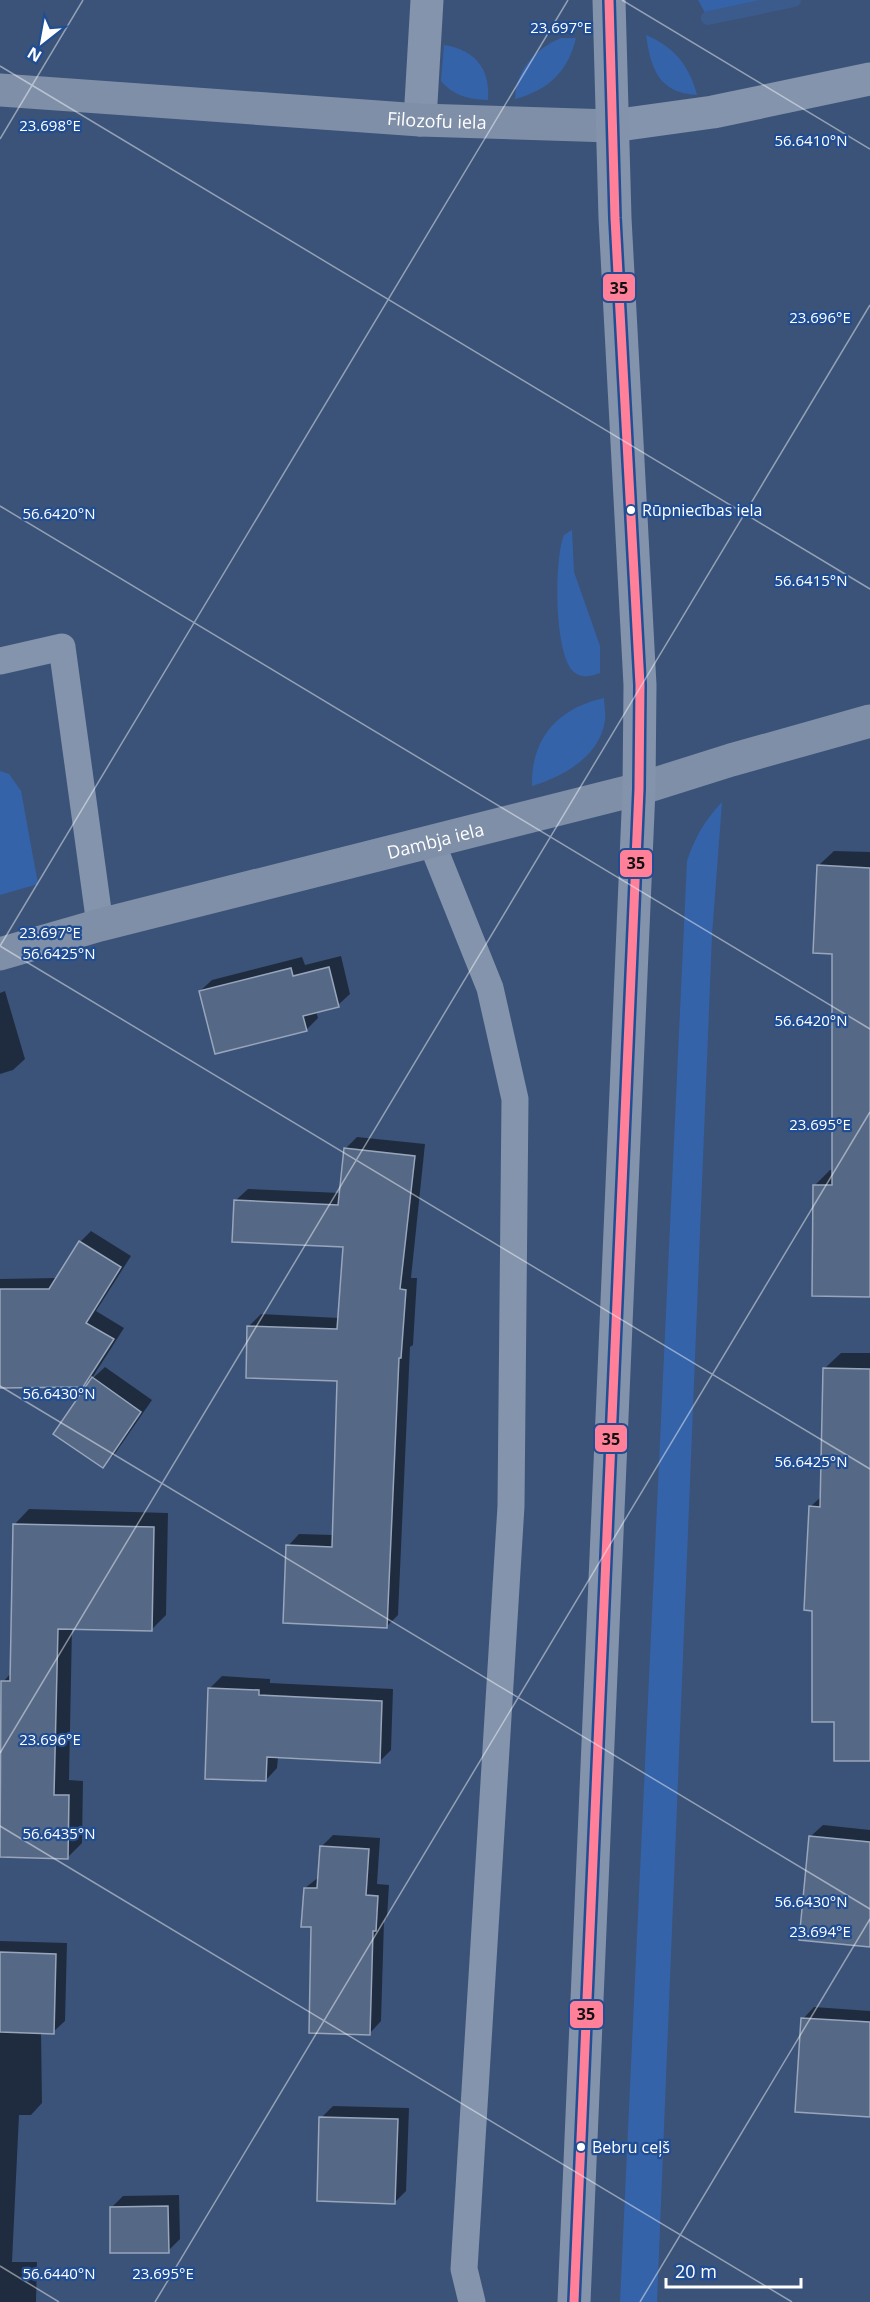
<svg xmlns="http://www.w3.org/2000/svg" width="870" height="2302" viewBox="0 0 870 2302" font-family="'Open Sans',sans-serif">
<rect width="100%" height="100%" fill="#3b5379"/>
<g fill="#3563a9">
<polygon points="698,0 794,0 708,18"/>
<path d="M646 35C674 47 689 65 697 95 658 93 651 68 646 35Z"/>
<path d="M561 38H576C568 71 549 90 515 99 516 70 535 49 561 38Z"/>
<path d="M444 45C475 50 490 68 488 100 468 99 454 96 441 81Z"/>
<path d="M572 530 574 572 600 646V673C591 676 582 679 574 672 554 655 554 559 564 535Z"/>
<path d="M604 698C604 705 606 714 605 721 599 757 564 776 532 786 531 737 559 708 604 698Z"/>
<polygon points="0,771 9,774 21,791 38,884 0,895"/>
<path d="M722 802 712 935 657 2302H620L687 861C695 837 705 820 722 802Z"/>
</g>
<g fill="#0007">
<polygon points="834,851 870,852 870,1295 815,1185 830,1170 833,1170 834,952 818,866"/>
<polygon points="341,956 350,994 338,1005 316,1011 318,1018 306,1030 200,991 212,980 302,957 305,965"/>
<polygon points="5,991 25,1059 13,1070 0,1074 0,993"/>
<polygon points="357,1137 425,1144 411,1278 417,1278 413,1345 410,1347 398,1615 387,1626 288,1546 299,1534 334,1535 338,1380 249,1326 261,1314 339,1318 344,1246 236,1200 248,1189 341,1193 346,1148"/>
<polygon points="91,1231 131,1256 96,1311 124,1328 94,1375 83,1386 0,1386 0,1279 57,1278 80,1242"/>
<polygon points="841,1353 870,1353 870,1760 835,1720 813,1609 810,1507 822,1496 824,1369"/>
<polygon points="105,1367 152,1400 114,1455 102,1466 93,1378"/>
<polygon points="29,1509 168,1513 166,1615 151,1630 72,1628 69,1780 83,1781 82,1843 67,1858 0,1856 3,1682 12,1672 15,1524"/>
<polygon points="222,1676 270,1679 270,1683 393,1689 391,1750 379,1762 278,1757 277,1768 266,1780 210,1688"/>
<polygon points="823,1825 870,1830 870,1946 811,1836"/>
<polygon points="333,1835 380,1838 377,1884 389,1885 387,1918 384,1921 381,2021 370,2033 313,1926 305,1888 319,1877 321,1847"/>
<polygon points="0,1941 67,1943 65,2021 53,2032 41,2032 42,2103 31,2115 19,2115 12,2262 37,2262 36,2302 0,2302"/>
<polygon points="814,2007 870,2011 870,2116 803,2019"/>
<polygon points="333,2106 409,2108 406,2191 395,2202 321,2118"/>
<polygon points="179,2195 180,2239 168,2251 111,2208 123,2196"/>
</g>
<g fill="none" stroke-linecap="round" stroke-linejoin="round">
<polyline stroke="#3c5b8d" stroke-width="14" points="708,18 794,0"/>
</g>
<g fill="#556987" stroke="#98a5ba" stroke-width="1.5">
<polygon points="817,865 870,868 870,1297 812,1296 813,1185 832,1185 832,954 813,953"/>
<polygon points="329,967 339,1007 303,1016 307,1031 215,1054 199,991 291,968 293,976"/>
<polygon points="344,1148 415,1156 400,1289 406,1290 401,1358 399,1358 387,1628 283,1623 286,1545 332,1547 337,1381 246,1378 247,1326 337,1329 343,1247 232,1242 234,1200 338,1205"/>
<polygon points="79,1241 121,1267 86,1323 114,1339 83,1387 0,1388 0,1289 49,1289"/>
<polygon points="823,1368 870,1369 870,1761 834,1761 834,1722 812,1722 812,1611 804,1610 809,1506 820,1507"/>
<polygon points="92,1377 141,1412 103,1468 53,1434"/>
<polygon points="13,1524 154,1527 152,1631 58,1629 54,1795 69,1795 68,1859 0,1857 1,1681 10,1681"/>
<polygon points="208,1688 259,1690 259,1695 382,1701 380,1763 267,1757 266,1781 205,1779"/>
<polygon points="809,1836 870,1842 870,1947 799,1940"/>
<polygon points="320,1846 369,1849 366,1895 378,1896 376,1931 373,1931 370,2035 309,2033 311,1927 301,1927 304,1888 317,1888"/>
<polygon points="0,1952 56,1954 54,2034 0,2032"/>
<polygon points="801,2018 870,2022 870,2117 795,2112"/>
<polygon points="319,2117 398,2119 395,2204 317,2201"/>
<polygon points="168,2206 169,2253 110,2253 110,2207"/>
</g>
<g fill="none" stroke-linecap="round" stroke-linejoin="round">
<g stroke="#8394ac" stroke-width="27">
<polyline points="0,661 62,647 100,925"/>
<polyline points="431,841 490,988 515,1099 511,1506 464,2269 472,2302"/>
</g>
<g stroke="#8394ac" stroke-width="33">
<polyline points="420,120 427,0"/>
<polyline points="612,126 713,112 870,79"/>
</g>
<g stroke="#7f8fa8" stroke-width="33">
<path id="s1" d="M0 90 420 120 612 126"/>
<path id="s2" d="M0 954 100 925 639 789 731 760 870 721"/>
</g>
<polyline stroke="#8293ab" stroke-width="33" points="574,2302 639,789 640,685 615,218 609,0"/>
<defs>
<polyline id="bus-1" points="574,2302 639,789 640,685 615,218 609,0"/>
</defs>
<use href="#bus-1" stroke="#214d93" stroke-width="14"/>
<use href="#bus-1" stroke="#ff8098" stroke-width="9"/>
</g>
<path fill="none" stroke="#fff" stroke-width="1.5" stroke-opacity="0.45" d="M622 0 870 149M0 66 870 589M0 139 83 0M0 506 870 1029M0 946 568 0M0 946 870 1469M0 1386 870 1909M0 1753 870 305M0 1826 792 2302M0 2266 59 2302M155 2302 870 1112M640 2302 870 1919"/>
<g fill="#fff" stroke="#214d93" stroke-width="2">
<circle cx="631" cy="510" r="5"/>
<circle cx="581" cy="2147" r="5"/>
</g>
<g text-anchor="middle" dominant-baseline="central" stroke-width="4.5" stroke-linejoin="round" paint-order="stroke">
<g font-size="16" fill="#fff" stroke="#214d93" text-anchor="start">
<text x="642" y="510">Rūpniecības iela</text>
<text x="592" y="2147">Bebru ceļš</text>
</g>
<g font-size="18" fill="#fff" stroke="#214d93">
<text stroke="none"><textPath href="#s1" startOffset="438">Filozofu iela</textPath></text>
<text stroke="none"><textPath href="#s2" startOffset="450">Dambja iela</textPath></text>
</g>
</g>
<g font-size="15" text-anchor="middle" fill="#fff" stroke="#214d93" stroke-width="4.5" stroke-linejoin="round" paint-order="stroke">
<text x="561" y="33">23.697°E</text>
<text x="50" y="131">23.698°E</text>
<text x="811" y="146">56.6410°N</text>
<text x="820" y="323">23.696°E</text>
<text x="59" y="519">56.6420°N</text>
<text x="811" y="586">56.6415°N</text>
<text x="50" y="938">23.697°E</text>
<text x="59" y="959">56.6425°N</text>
<text x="811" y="1026">56.6420°N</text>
<text x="820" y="1130">23.695°E</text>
<text x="59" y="1399">56.6430°N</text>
<text x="811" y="1467">56.6425°N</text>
<text x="50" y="1745">23.696°E</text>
<text x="59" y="1839">56.6435°N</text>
<text x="811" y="1907">56.6430°N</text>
<text x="820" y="1937">23.694°E</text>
<text x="59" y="2279">56.6440°N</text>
<text x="163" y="2279">23.695°E</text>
</g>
<g stroke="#214d93" stroke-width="2">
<rect x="602" y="273" width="34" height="29" rx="6" fill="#ff8098"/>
<rect x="619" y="849" width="34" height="29" rx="6" fill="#ff8098"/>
<rect x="594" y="1424" width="34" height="29" rx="6" fill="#ff8098"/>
<rect x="569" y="2000" width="35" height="29" rx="6" fill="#ff8098"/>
</g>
<g font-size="16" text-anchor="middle" font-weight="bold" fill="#111">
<text x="619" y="294">35</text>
<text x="636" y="869">35</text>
<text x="611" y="1445">35</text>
<text x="586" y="2020">35</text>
</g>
<g transform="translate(42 42) rotate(211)" stroke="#214d93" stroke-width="4.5" paint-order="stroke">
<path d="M0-4.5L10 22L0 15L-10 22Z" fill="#ffffff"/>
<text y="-9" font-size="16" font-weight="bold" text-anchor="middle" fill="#ffffff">N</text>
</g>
<path d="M666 2278v9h135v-9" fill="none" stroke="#ffffff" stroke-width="3"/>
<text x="675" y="2278" font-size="18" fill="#ffffff" stroke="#214d93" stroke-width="4.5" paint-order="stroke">20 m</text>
</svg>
